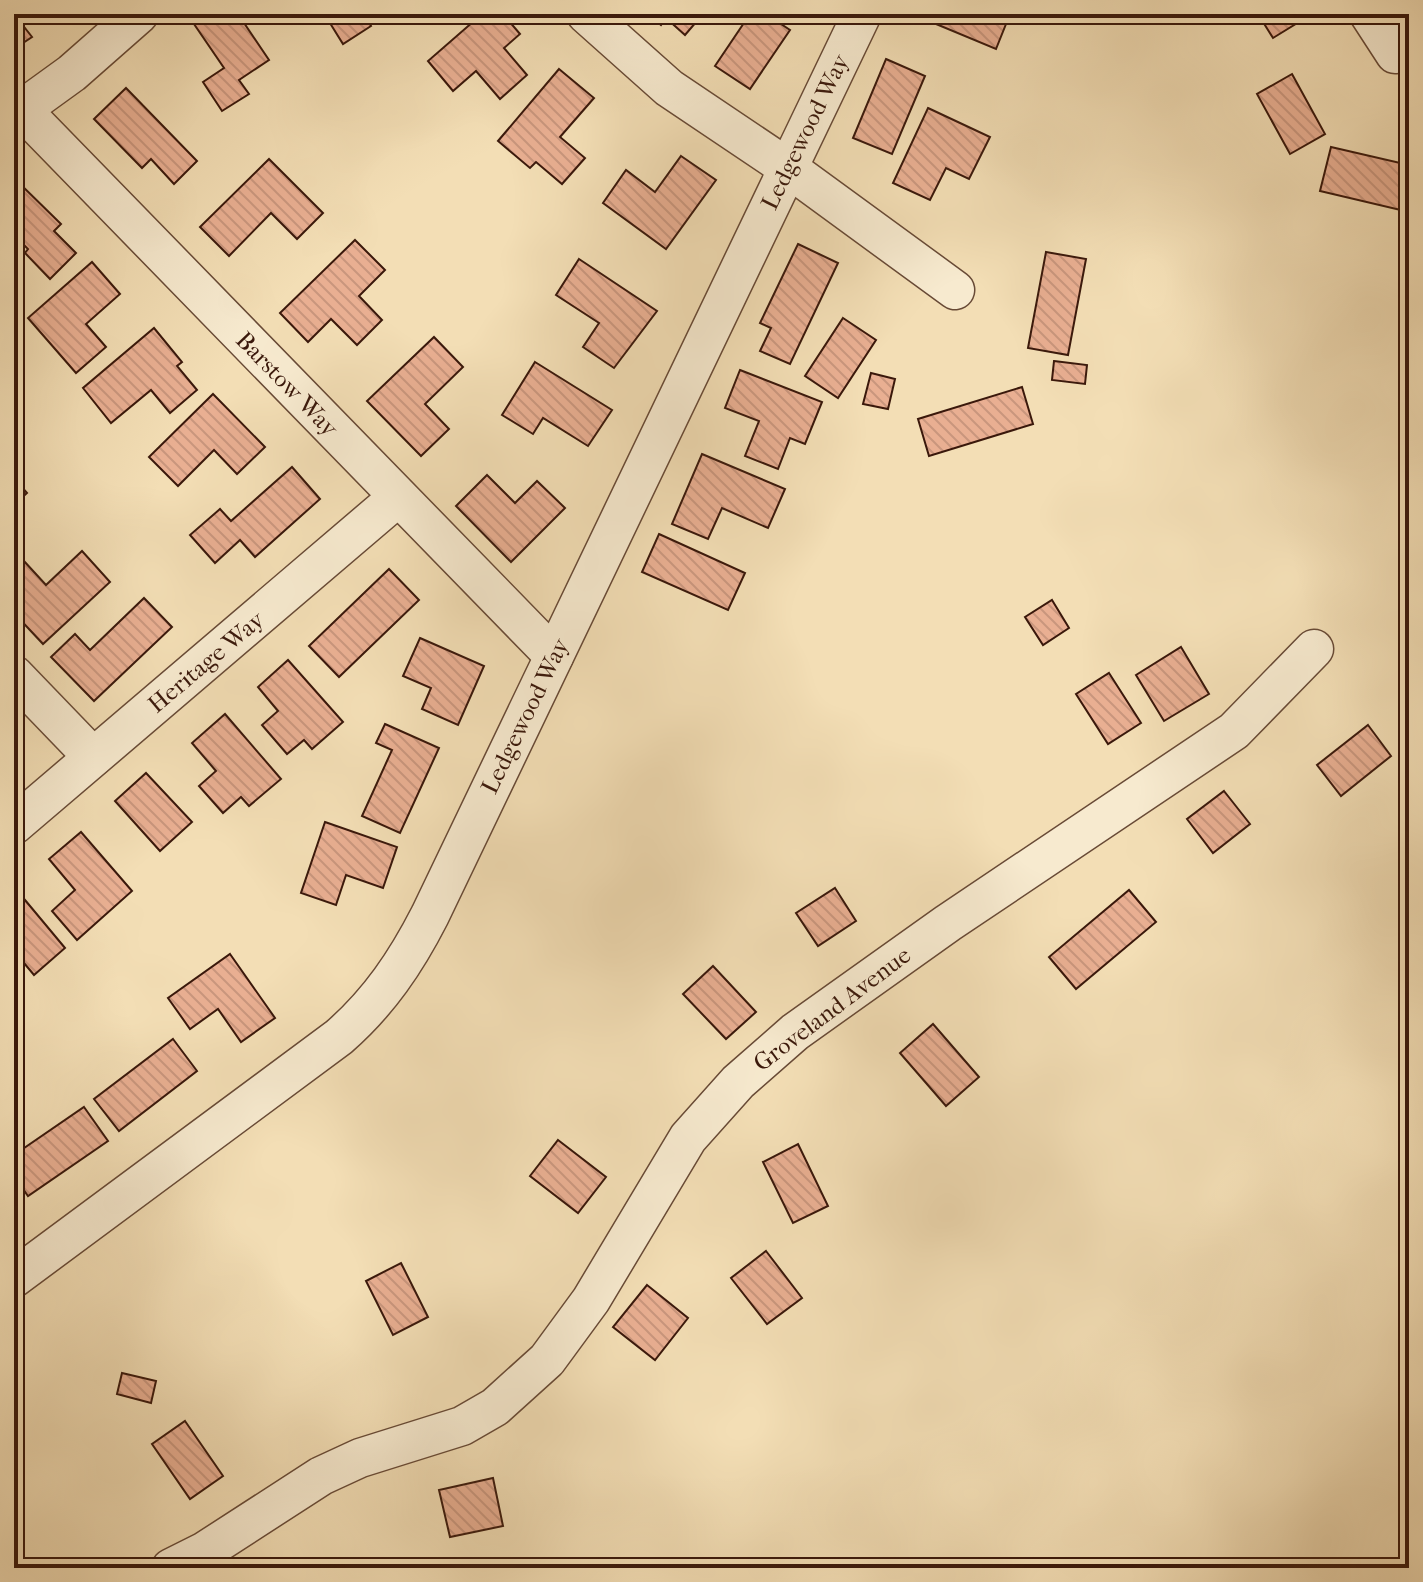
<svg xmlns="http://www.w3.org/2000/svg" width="1423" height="1582" viewBox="0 0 1423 1582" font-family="'IM FELL French Canon',serif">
<defs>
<pattern id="building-back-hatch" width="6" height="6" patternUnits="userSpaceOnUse" patternTransform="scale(2)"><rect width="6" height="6" fill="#e9af92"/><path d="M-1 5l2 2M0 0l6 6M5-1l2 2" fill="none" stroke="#c9967d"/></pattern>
</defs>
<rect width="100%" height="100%" fill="#f3deb5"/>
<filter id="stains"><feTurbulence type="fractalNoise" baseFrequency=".0025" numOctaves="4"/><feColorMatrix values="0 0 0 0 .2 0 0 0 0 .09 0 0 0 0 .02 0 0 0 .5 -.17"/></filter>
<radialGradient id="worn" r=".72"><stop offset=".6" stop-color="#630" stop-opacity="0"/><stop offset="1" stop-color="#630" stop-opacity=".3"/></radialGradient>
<g fill="url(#building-back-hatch)" stroke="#3a180b" stroke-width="2">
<polygon points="14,14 32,37 14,49"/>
<polygon points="208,14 238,14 269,60 239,80 249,94 222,111 203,82 224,68 194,24"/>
<polygon points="318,14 364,14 371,26 343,44 325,15 320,18"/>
<polygon points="482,14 508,14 511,18 508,20 520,34 504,48 527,75 500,99 476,71 453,91 428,61"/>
<polygon points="648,14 703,14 685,35 666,18 661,25"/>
<polygon points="750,14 766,14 790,30 750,89 715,66"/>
<polygon points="912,14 1010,14 996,49"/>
<polygon points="1258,14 1306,14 1307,17 1273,38"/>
<polygon points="886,59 925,76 892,154 853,138"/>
<polygon points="559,69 594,98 560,137 585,158 562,184 536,162 530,168 498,141"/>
<polygon points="1292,74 1325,134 1290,154 1257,94"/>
<polygon points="126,88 197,161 174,184 151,159 142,168 94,119"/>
<polygon points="928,108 990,137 969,179 946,168 930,200 893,183"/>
<polygon points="1331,147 1409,165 1409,212 1320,191"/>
<polygon points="681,156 716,180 666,249 603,203 626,170 655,192"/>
<polygon points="269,159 323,213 297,239 271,213 229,256 200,227"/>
<polygon points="14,178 61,224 54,231 76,253 50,279 25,253 28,249 14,235"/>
<polygon points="355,240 385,270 359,296 382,320 357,345 331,319 308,342 280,313"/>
<polygon points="798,244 838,263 790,364 760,351 771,328 760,323"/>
<polygon points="1046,252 1086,259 1068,355 1028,348"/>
<polygon points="579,259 657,311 614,368 583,347 599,323 556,295"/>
<polygon points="92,262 120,294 86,324 106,347 76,373 28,318"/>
<polygon points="843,318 876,340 838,398 805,376"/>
<polygon points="154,328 182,362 177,366 197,390 170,413 151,390 111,423 83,388"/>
<polygon points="434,337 463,367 425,404 449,429 421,456 367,401"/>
<polygon points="1054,361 1087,365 1085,384 1052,380"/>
<polygon points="535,362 612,410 588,446 543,418 533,434 502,415"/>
<polygon points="740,370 822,402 805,444 790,438 778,469 745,456 759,421 725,408"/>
<polygon points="871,373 895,379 888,409 863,404"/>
<polygon points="1022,387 1033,424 929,456 918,419"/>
<polygon points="213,394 265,447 237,474 214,450 178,486 149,457"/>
<polygon points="702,454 785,489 768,528 722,508 708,539 672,524"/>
<polygon points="292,467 320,499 255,557 240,540 215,563 190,535 220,509 231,521"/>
<polygon points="487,475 515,503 537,481 565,508 511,562 456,506"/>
<polygon points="14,478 27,493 14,505"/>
<polygon points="659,534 745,573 728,610 642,572"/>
<polygon points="82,551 110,582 43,644 14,613 18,606 14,602 14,568 23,560 46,585"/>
<polygon points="389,569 419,600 339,677 309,646"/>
<polygon points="144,598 172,627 94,701 51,657 75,634 90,650"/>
<polygon points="1052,600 1069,628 1043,645 1025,617"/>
<polygon points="420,638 484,666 458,725 422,709 431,688 403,676"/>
<polygon points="1181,647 1209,694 1164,721 1136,675"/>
<polygon points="288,660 343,722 312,749 304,740 287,754 262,725 278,711 258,687"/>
<polygon points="1109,673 1141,723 1108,744 1076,694"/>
<polygon points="225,714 281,779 249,806 241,797 223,813 199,786 216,771 192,743"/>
<polygon points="385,724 439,748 400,833 362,816 392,750 376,743"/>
<polygon points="1368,725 1391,756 1341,796 1317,765"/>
<polygon points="146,773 192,822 160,851 115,801"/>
<polygon points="1224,791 1250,824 1213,853 1187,819"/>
<polygon points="325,822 397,847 383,888 346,875 336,905 301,893"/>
<polygon points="81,832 132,891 77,940 52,911 75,890 49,859"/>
<polygon points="15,888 65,948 34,975 19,957 14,961"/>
<polygon points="835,888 856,921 818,946 796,913"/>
<polygon points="1129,890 1156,922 1076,989 1049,957"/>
<polygon points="230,954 275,1018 241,1042 218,1009 190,1029 168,998"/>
<polygon points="713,966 756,1012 726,1039 683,994"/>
<polygon points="933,1024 979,1077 946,1106 900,1053"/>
<polygon points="173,1039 197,1071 119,1131 94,1099"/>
<polygon points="84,1107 108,1141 28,1196 14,1176 14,1155"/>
<polygon points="558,1140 606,1177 578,1213 530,1176"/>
<polygon points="798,1144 828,1206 793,1223 763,1162"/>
<polygon points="766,1251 802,1298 767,1324 731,1278"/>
<polygon points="401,1263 428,1317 393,1335 366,1281"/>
<polygon points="647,1285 688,1318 655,1360 613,1327"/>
<polygon points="122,1373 156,1381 151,1403 117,1394"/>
<polygon points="185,1421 223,1476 190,1499 152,1444"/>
<polygon points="493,1478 503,1526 450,1537 439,1490"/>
</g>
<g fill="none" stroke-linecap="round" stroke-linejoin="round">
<defs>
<g id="street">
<polyline points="586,14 669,88 788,168 955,290"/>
<polyline points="1369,14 1395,54"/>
<polyline points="22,110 554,656"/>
<polyline points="14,115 72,73 139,14"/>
<polyline points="14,675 93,757"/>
<polyline points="14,825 397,498"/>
<path d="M14 1278 339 1037C379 1002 406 962 430 915L862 14"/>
<polyline points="171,1568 205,1551 321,1476 360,1458 462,1426 495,1407 547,1360 591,1300 688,1138 738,1082 795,1032 948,923 1234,731 1314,649"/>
</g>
</defs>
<use href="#street" stroke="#684a36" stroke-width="41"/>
<use href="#street" stroke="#f7eacf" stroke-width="38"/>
</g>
<g text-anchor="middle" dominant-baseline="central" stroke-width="6" stroke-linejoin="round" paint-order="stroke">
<g font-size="24" fill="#3a180b" stroke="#f7eacf">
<text transform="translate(805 132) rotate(-64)">Ledgewood Way</text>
<text transform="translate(287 384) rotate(46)">Barstow Way</text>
<text transform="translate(206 662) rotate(-40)">Heritage Way</text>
<text transform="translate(525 716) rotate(-64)">Ledgewood Way</text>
<text transform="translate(832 1009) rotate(-37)">Groveland Avenue</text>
</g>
</g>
<rect width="1423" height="1582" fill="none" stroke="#f3deb5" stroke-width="48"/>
<rect x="16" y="16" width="1391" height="1550" fill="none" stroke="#3a180b" stroke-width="4"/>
<rect x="24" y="24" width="1375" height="1534" fill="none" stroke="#3a180b" stroke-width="2"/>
<rect width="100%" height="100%" filter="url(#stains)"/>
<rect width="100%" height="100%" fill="url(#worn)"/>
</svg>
